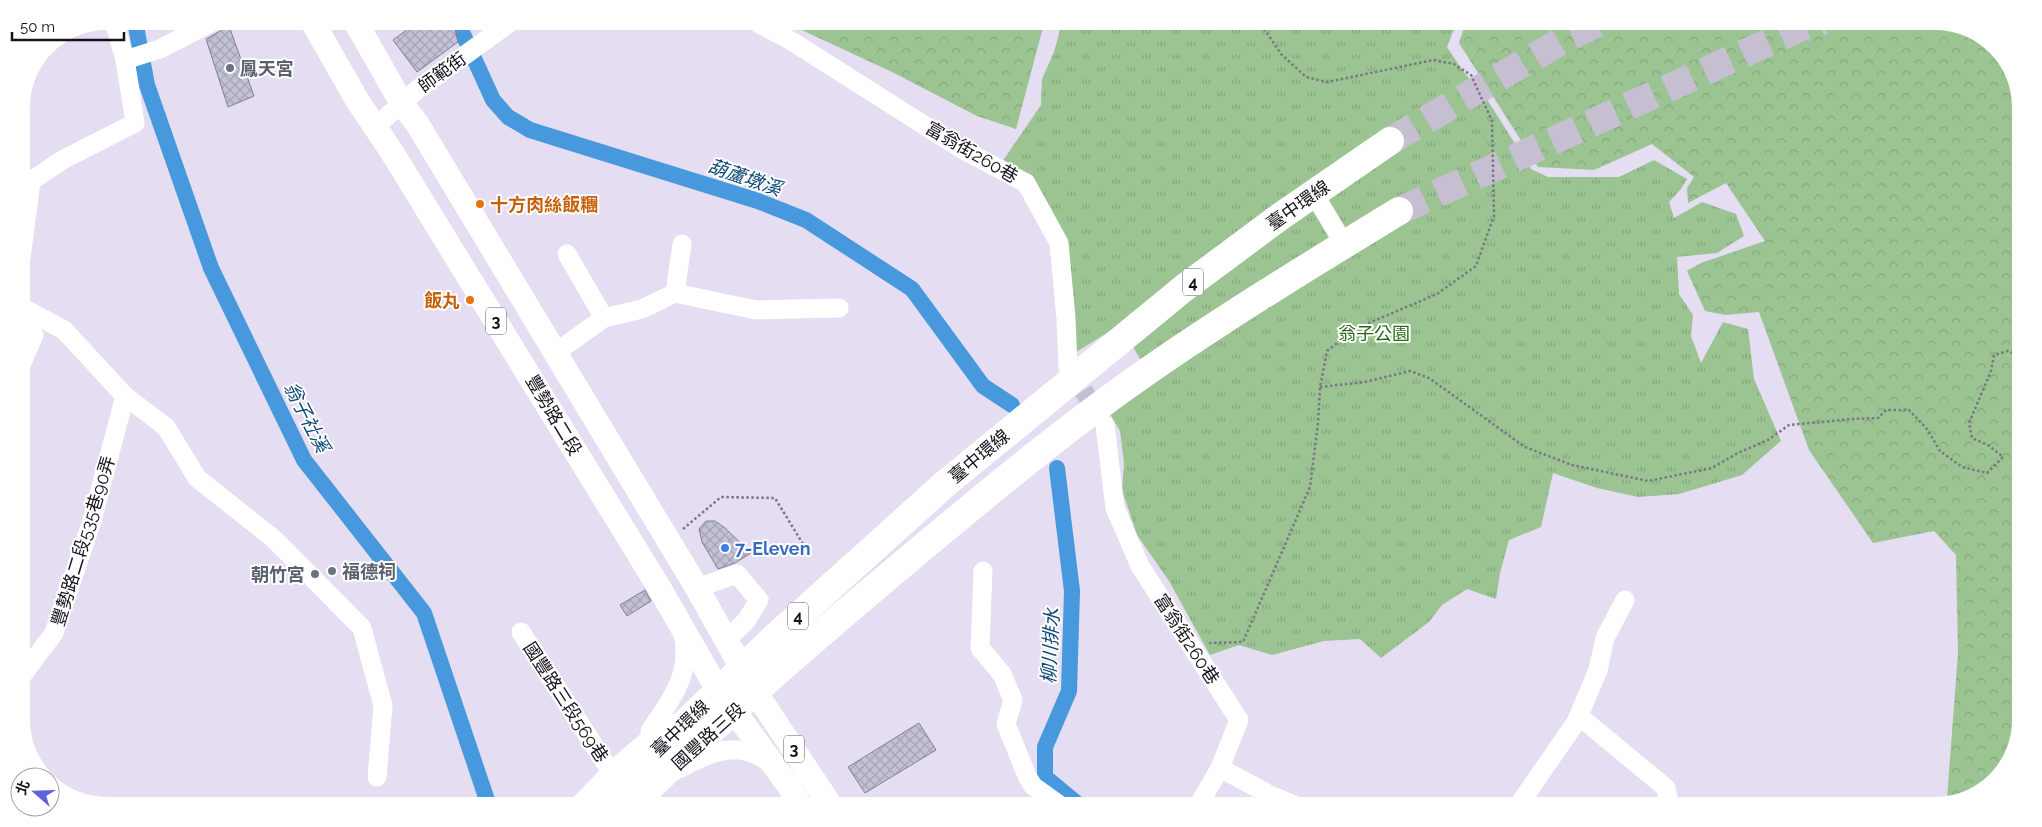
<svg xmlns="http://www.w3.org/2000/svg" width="2042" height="827" viewBox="0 0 2042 827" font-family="Raleway,'Noto Sans TC',sans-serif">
<defs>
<pattern id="grass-tufts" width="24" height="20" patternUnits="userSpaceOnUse" patternTransform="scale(1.25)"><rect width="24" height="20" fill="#9bc492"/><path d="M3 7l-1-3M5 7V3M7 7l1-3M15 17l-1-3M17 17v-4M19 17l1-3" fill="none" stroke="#85a77d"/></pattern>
<pattern id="forest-crowns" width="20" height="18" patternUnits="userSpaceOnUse" patternTransform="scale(1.25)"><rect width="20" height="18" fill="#9bc492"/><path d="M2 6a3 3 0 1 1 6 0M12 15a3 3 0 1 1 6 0" fill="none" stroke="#85a77d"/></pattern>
<pattern id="building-cross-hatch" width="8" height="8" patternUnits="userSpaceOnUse" patternTransform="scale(1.25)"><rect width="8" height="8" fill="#c2c0d4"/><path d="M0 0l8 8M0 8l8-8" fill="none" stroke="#a6a4b5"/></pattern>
</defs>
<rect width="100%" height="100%" fill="#e5ddf2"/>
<polygon fill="url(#grass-tufts)" points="1064,21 1457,21 1447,47 1463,71 1488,101 1531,169 1548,177 1619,177 1654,160 1687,179 1681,189 1669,202 1674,218 1702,202 1736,214 1744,236 1717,253 1677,257 1679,294 1693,315 1691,336 1701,363 1723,322 1748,329 1754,379 1781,441 1742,475 1679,494 1638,497 1597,488 1553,473 1541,527 1509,540 1500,573 1496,599 1467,589 1442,605 1429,622 1381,658 1360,639 1324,641 1272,655 1239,645 1210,655 1169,581 1137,535 1122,490 1124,463 1120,431 1107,409 1152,379 1120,325 1068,357 1067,249 1000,165 1041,105 1042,79 1054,52 1061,26"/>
<g fill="url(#forest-crowns)">
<polygon points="790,21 949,21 955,26 971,21 1054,21 1042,31 1016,129 977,116 892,72 791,25"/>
<polygon points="1466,21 1935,21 1968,28 2006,59 2021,101 2014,753 1983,791 1933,806 1947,798 1958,653 1956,555 1934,531 1873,543 1809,450 1759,312 1725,315 1705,311 1687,271 1701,263 1765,241 1726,183 1688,203 1687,188 1694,177 1652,144 1594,170 1538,167 1459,43"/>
</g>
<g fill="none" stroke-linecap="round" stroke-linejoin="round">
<g stroke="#4798dc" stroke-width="16">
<polyline points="135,21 147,85 211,268 304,460 424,613 489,806"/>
<polyline points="457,21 493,100 508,117 530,130 758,201 806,220 912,289 983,386 1012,405"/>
<polyline points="1057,468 1072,591 1069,691 1045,747 1045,777 1080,806"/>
</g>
</g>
<g fill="url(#building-cross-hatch)" stroke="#828093">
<polygon points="419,21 453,21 458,42 417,72 393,40"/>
<polygon points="229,26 254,96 228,107 206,39"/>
<polygon points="706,521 715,521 725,528 751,553 735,563 718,569 702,542 699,529"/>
<polygon points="645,590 651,601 627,616 620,605"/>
<polygon points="919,723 936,750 865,793 848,767"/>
</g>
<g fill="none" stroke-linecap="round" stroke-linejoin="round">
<polyline stroke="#c6bfd1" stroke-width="19" stroke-dasharray="19 9" stroke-linecap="butt" points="1068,367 1101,418"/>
<g stroke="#c6bfd1" stroke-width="28" stroke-dasharray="28 14" stroke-linecap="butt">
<polyline points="1390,141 1563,40 1602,21"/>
<polyline points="1399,211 1802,27 1824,21"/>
</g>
<g stroke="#7b7684" stroke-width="2.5" stroke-dasharray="2.5 2.5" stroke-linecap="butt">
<polyline points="1320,387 1365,382 1410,371 1429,378 1525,447 1572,465 1648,481 1712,468 1738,453 1768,440 1789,425 1853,419 1878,418 1886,410 1909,410 1927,429 1940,451 1962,467 1987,473 2003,457 1988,445 1972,438 1969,423 1991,371 1994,355 2008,351 2018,355"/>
<polyline points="683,529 721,497 775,498 806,549"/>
<polyline points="1209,643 1243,642 1310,487 1318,423 1320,387 1327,351 1355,329 1437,294 1476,266 1494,216 1492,121 1471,75 1454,64 1434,60 1327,82 1306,77 1281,54 1259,21"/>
</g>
<g stroke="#fff" stroke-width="19">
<polyline points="754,21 793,42 960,148 1026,183 1059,243 1066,318 1068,367"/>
<polyline points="125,60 160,49 214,21"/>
<polyline points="375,127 418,89 512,21"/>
<polyline points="1314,194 1344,244"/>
<polyline points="567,254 604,318"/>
<polyline points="21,258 31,181 64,159 135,123 125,60 114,21"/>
<polyline points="675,293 682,244"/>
<polyline points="21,307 64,330 125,396 166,427 197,478 274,539 362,628 383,706 377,777"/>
<polyline points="21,313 34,335 21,365"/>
<polyline points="555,353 604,318 642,309 675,293 756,310 839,308"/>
<polyline points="1105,425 1115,508 1140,566 1239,720 1220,768 1198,806"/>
<polyline points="983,571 980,648 1002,674 1013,700 1006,724 1027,776 1033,786 1061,806"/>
<polyline points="697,588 737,574 759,600 746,621 727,639"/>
<polyline points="521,632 611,772"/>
<polyline points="21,677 54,633 91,524 125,396"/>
<polyline points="1579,716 1666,788 1670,806"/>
<path d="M650 731C672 698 692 674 683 633"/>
<path d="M681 768C712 751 740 739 771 764"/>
<polyline points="1220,768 1270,795 1297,806"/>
<polyline points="578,806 611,772 669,722"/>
<polyline points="1518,806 1576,722 1598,670 1605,638 1625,600"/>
</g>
<g stroke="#fff" stroke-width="24">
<polyline points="312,21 357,100 390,149 660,589 715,685 789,786 801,806"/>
<polyline points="355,21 401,102 418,125 697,588 756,693 831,806"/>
</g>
<g stroke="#fff" stroke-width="28">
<polyline points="598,806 774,638 945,484 1184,288 1281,216 1390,141"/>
<path d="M630 806C723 717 818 635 916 553 994 488 1072 423 1155 366 1235 311 1317 261 1399 211"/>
</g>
</g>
<g fill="#6b7280" stroke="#fff" stroke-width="2">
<circle cx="230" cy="68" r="5"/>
<circle cx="332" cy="571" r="5"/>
<circle cx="315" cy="574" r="5"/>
</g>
<g fill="#e8710a" stroke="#fff" stroke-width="2">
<circle cx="480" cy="204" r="5"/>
<circle cx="470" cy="300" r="5"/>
</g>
<circle fill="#3f7fe0" stroke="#fff" stroke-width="2" cx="725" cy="548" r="5"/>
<g text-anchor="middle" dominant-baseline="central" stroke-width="4" stroke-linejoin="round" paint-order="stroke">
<g fill="#fff" stroke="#5b595e" stroke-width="1">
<rect x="1183" y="268.5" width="20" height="27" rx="4"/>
<rect x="486" y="307.5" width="20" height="27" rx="4"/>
<rect x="788" y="602.5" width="20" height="27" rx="4"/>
<rect x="784" y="735.5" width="20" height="27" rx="4"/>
</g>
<g font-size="16" font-weight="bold" fill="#151219">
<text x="1193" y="282">4</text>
<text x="496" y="321">3</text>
<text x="798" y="616">4</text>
<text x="794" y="749">3</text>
</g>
<g font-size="18" font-weight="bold" fill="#5b616d" stroke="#fff" text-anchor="start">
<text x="240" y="68">鳳天宮</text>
<text x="342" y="571">福德祠</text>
<text x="305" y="574" text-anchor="end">朝竹宮</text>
</g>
<g font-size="18" fill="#151219" stroke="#fff">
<text transform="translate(442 72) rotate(-36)">師範街</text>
<text transform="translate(972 152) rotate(30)">富翁街260巷</text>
<text transform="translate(1298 205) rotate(-35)">臺中環線</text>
<text transform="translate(554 415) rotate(59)">豐勢路二段</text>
<text transform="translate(979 456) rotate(-40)">臺中環線</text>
<text transform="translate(83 541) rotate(-73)">豐勢路二段535巷90弄</text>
<text transform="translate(1187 639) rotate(57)">富翁街260巷</text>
<text transform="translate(566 702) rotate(57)">國豐路三段569巷</text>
<text transform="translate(680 728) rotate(-44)">臺中環線</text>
<text transform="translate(708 736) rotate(-42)">國豐路三段</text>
</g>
<g font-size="18" font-weight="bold" fill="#c56008" stroke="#fff" text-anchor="start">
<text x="490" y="204">十方肉絲飯糰</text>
<text x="460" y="300" text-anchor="end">飯丸</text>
</g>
<g font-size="18" fill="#29681a" stroke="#fff">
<text x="1374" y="333">翁子公園</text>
</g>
<g font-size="18" font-weight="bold" fill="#366cbe" stroke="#fff" text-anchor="start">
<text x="735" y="548">7-Eleven</text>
</g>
<g font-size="19" font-style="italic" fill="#0a4774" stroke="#fff">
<text transform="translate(745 177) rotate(19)">葫蘆墩溪</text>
<text transform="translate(307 417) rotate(63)">翁子社溪</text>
<text transform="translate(1050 646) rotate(-87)">柳川排水</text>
</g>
</g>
<path d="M0 0H2042V827H0ZM107 30H1935A77 77 0 0 1 2012 107V720A77 77 0 0 1 1935 797H107A77 77 0 0 1 30 720V107A77 77 0 0 1 107 30Z" fill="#fff" fill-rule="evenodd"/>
<g transform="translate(35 792) rotate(290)"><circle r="24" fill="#ffffff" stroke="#a1a0a3"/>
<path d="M0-4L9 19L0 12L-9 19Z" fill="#6162db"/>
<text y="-8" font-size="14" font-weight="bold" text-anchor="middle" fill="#151219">北</text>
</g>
<path d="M12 32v8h112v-8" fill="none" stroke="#151219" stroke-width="2.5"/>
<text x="20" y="32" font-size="15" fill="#151219" stroke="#ffffff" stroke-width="4" paint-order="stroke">50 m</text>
</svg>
